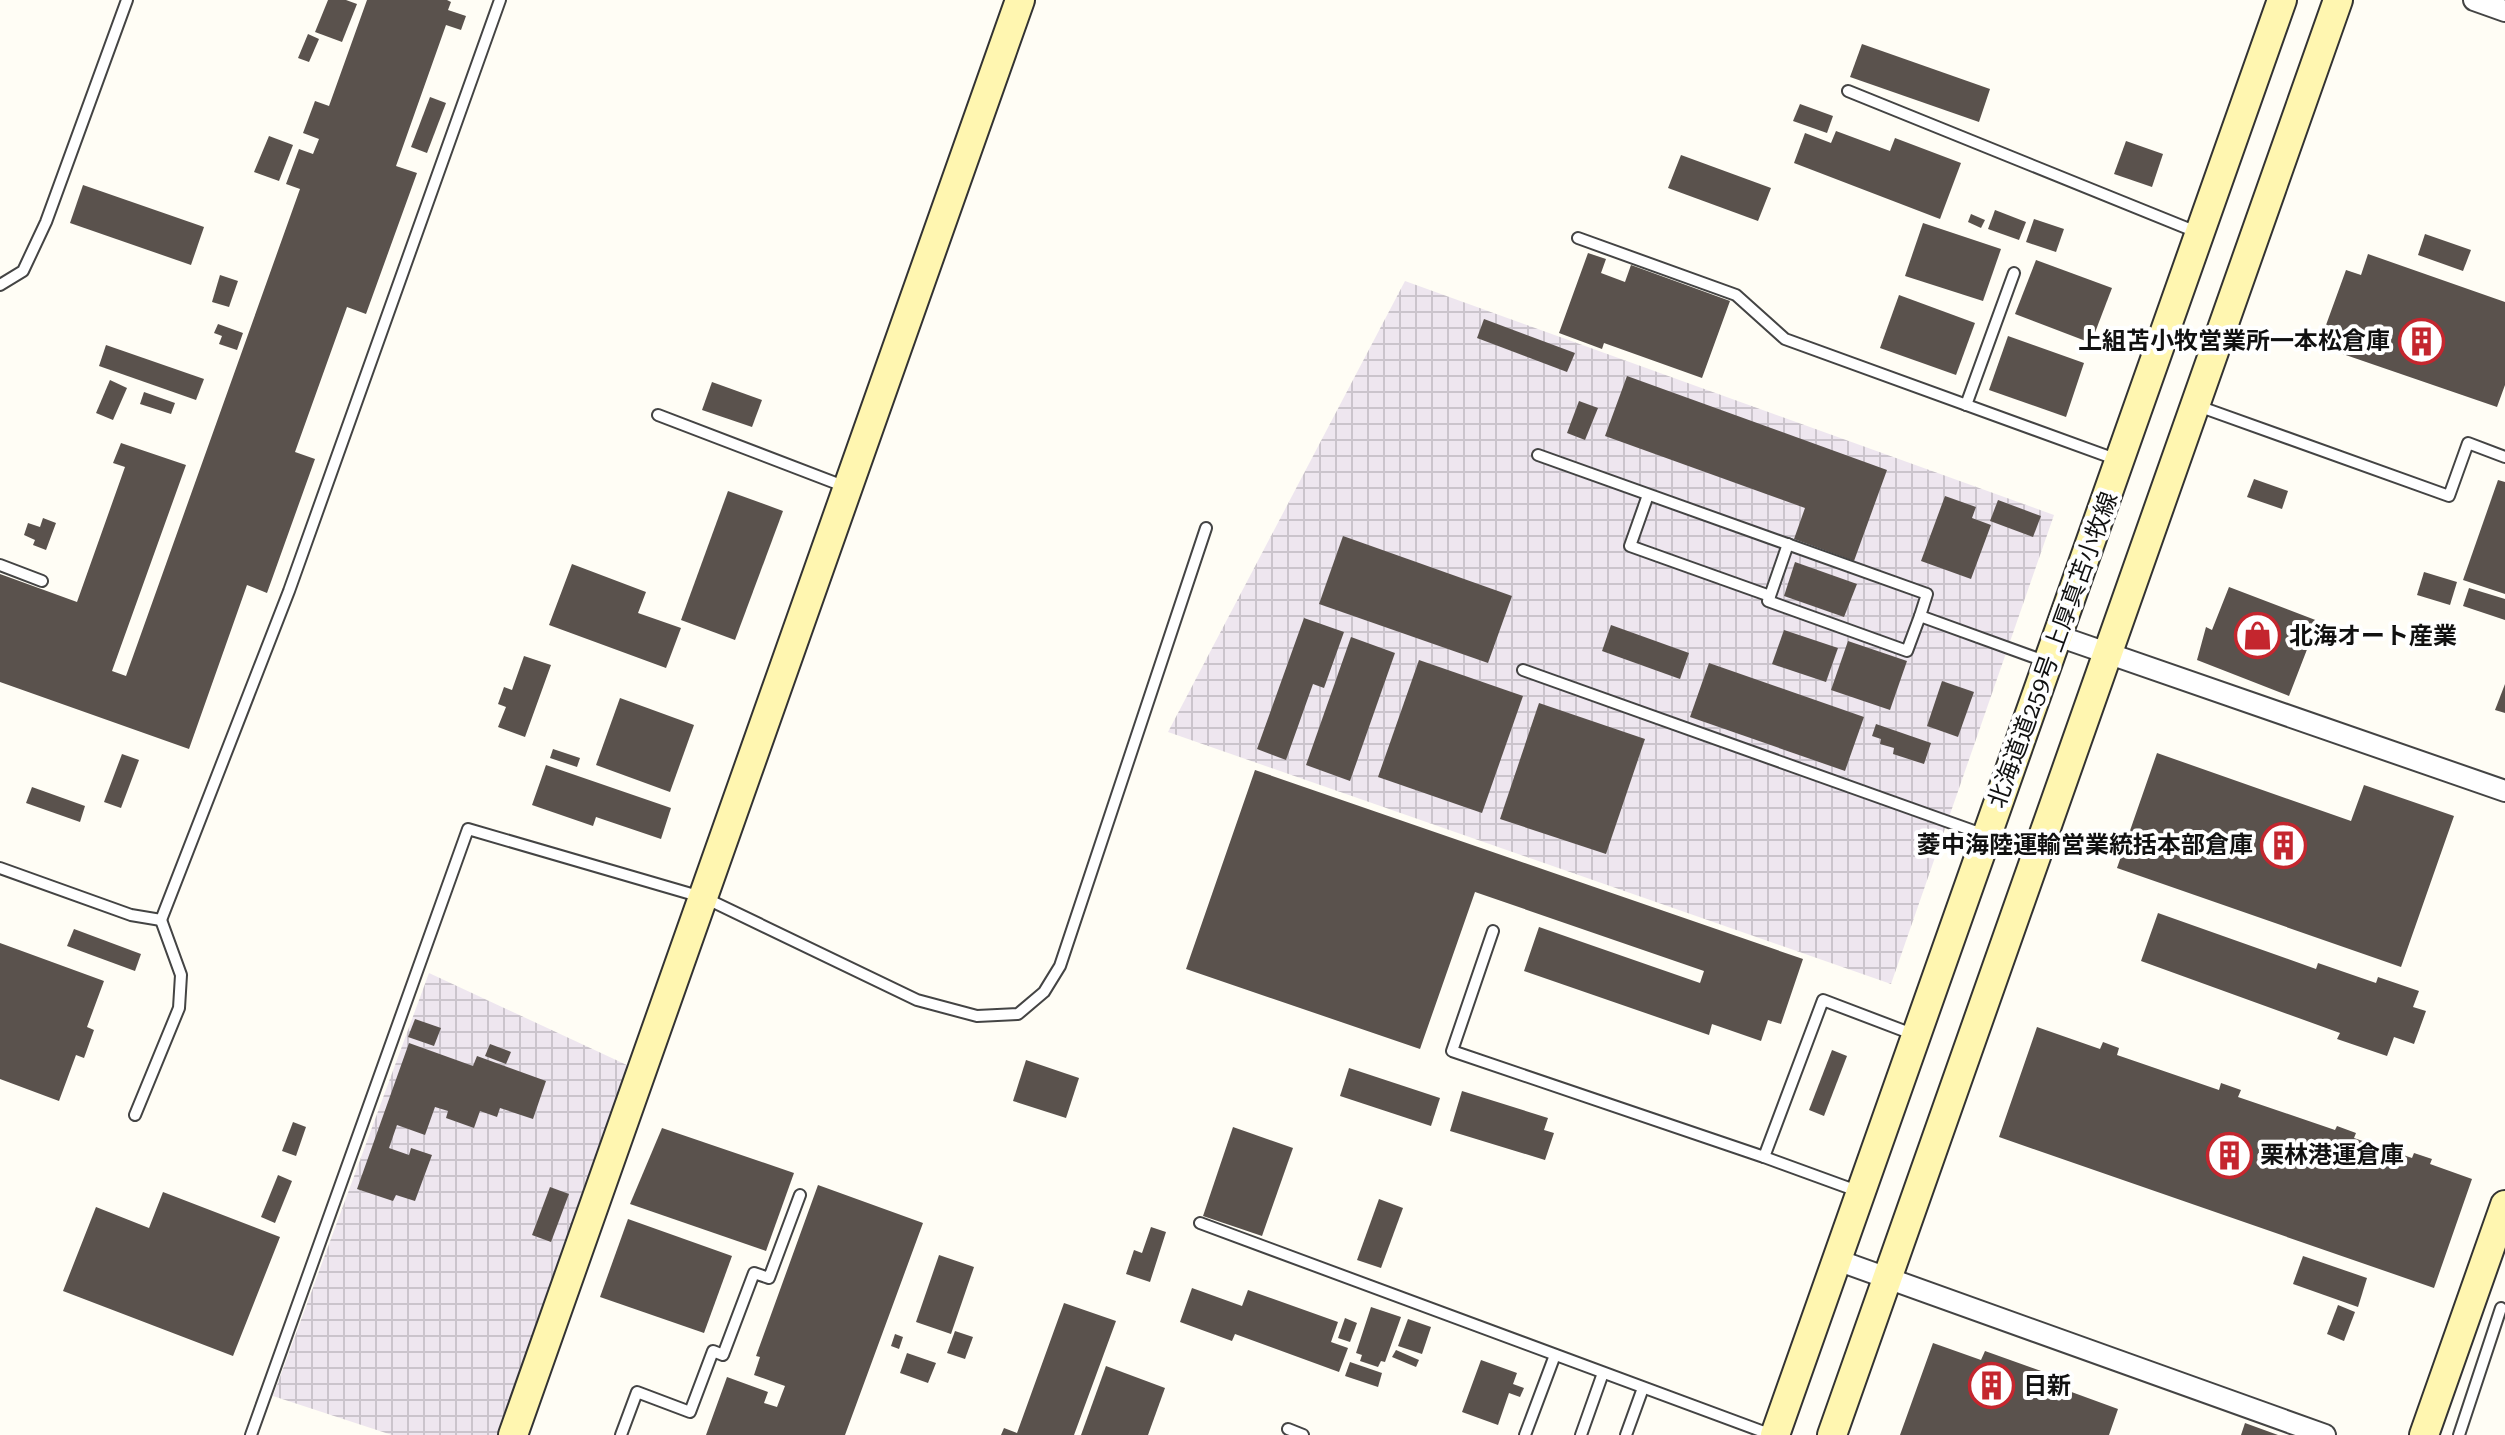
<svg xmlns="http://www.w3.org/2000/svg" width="2505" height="1435" viewBox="0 0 2505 1435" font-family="'Roboto Serif','Noto Sans JP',serif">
<defs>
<pattern id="industrial-grid" width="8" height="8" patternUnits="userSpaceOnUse" patternTransform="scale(2)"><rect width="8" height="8" fill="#eee6ef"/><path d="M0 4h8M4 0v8" fill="none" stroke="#cbc4cc"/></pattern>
</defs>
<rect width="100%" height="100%" fill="#fffdf5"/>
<g fill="url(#industrial-grid)">
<polygon points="1405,281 2054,515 1891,984 1168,732"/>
<polygon points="429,973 629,1066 497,1435 392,1435 273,1396"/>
</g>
<g fill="#5a524d">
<polygon points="328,0 346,0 357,4 342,42 315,32"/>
<polygon points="367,0 447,0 451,2 448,10 466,16 461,30 446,25 396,166 417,173 366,314 347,307 295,452 315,459 267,593 247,585 189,749 0,682 0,574 77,602 125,467 113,463 121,443 186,465 112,671 126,676 300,189 286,184 299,149 313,154 319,139 303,133 315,101 329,106"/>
<polygon points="308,34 319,39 309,62 298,58"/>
<polygon points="1862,44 1990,89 1979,122 1850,77"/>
<polygon points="430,97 446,103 427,153 411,147"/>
<polygon points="1800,104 1833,116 1827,133 1793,121"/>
<polygon points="1836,131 1890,151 1895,138 1961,163 1940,219 1794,163 1805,133 1831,143"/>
<polygon points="269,136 293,145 279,181 254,172"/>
<polygon points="2126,141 2163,154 2152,187 2114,174"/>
<polygon points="1681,155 1771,188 1758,221 1668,188"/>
<polygon points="83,185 204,227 191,265 70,223"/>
<polygon points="1995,210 2026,222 2019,240 1988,229"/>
<polygon points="1971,214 1985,220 1981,228 1968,222"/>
<polygon points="2034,219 2064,229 2056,252 2026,242"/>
<polygon points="1923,223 2001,249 1983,301 1905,276"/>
<polygon points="2425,234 2471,250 2463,271 2418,255"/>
<polygon points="1588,253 1606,259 1601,273 1625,282 1631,265 1730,301 1702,378 1604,343 1602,349 1559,333"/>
<polygon points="2368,254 2505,302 2505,385 2497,407 2334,351 2341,331 2326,325 2346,270 2361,275"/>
<polygon points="2036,260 2112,288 2091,343 2015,314"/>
<polygon points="220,275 238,281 229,307 212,302"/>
<polygon points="1899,295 1975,323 1956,375 1880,348"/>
<polygon points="1484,319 1575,353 1567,372 1477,338"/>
<polygon points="218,324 243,333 237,350 219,344 222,336 214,333"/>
<polygon points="2008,336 2084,363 2066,417 1989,390"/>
<polygon points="106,345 204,379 196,400 99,366"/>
<polygon points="1627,376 1887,470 1854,561 1794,539 1805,508 1605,436"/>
<polygon points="110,380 127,388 113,420 96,413"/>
<polygon points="712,382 762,400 752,427 702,410"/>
<polygon points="144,392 175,403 171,414 140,404"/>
<polygon points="1579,401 1598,408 1585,440 1567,433"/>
<polygon points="2254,479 2288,491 2282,509 2247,497"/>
<polygon points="2498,480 2505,482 2505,594 2463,580"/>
<polygon points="728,491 783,511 735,640 681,620"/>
<polygon points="1945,496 1976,507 1972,518 1991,525 1971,579 1921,561"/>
<polygon points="1998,500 2041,516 2033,537 1990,521"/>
<polygon points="43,518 56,523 46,550 33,545 35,540 24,535 28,523 40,527"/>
<polygon points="1343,536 1512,596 1488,663 1319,604"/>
<polygon points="1795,562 1857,584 1844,617 1784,596"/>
<polygon points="572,564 646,592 638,613 681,628 666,668 549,625"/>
<polygon points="2424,572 2457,582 2450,605 2417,595"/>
<polygon points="2229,587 2318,621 2289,696 2197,660 2206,627 2212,630"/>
<polygon points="2469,588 2505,599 2505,620 2463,606"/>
<polygon points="1304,618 1344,632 1324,688 1313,684 1286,760 1257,749"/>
<polygon points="1611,625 1689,653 1680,679 1602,651"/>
<polygon points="1784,630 1838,648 1826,682 1772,664"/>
<polygon points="1351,637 1395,653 1350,781 1306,765"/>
<polygon points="1848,641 1907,661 1890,710 1831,690"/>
<polygon points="524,656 551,665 525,737 498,727 506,707 498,704 504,687 512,690"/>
<polygon points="1419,660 1523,696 1482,813 1378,777"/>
<polygon points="1709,663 1864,717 1845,771 1690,717"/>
<polygon points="1942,681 1974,692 1958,737 1927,726"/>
<polygon points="2505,684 2505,713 2495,710"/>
<polygon points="620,698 694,725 670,792 596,765"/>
<polygon points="1539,703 1645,739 1606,854 1500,819"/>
<polygon points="1876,724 1931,743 1924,764 1893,754 1894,748 1880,744 1881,739 1872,736"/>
<polygon points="553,749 580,758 577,767 550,758"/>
<polygon points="2157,753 2351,821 2364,785 2454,816 2401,967 2117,868"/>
<polygon points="122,754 139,760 121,808 104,802"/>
<polygon points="546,765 671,808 661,839 596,817 593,826 532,805"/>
<polygon points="1255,770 1803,959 1781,1024 1768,1020 1761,1041 1712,1024 1709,1035 1524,971 1539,927 1700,983 1704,971 1475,892 1420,1049 1186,969"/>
<polygon points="32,787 85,806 80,822 26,803"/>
<polygon points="2158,913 2316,969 2318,963 2376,983 2378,977 2419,991 2413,1007 2426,1011 2414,1044 2394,1037 2387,1056 2337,1039 2340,1033 2141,961"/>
<polygon points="74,929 141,954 135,971 67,946"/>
<polygon points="0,943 104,981 87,1027 94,1030 84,1058 76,1055 59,1101 0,1079"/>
<polygon points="415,1019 441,1028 434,1046 408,1037"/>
<polygon points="2037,1027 2100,1049 2103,1042 2119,1048 2117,1055 2219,1090 2221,1083 2241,1090 2238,1097 2335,1130 2337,1126 2356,1133 2354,1138 2412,1158 2414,1153 2432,1159 2430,1164 2472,1179 2434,1288 1999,1137"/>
<polygon points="409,1043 473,1066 477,1056 546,1081 533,1119 500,1108 497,1117 480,1111 474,1128 446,1118 448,1111 435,1107 425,1135 397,1125 389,1148 409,1155 411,1148 432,1155 415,1201 396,1195 393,1201 357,1189"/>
<polygon points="490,1044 511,1052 506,1064 485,1056"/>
<polygon points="1832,1050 1847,1056 1824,1116 1809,1110"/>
<polygon points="1026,1060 1079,1078 1066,1118 1013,1101"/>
<polygon points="1349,1068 1440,1098 1431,1126 1340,1096"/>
<polygon points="1462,1091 1548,1118 1544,1130 1554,1133 1545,1160 1450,1131"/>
<polygon points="293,1122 306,1127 296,1156 282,1151"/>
<polygon points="1233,1127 1293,1148 1262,1236 1203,1216"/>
<polygon points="662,1128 794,1173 766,1251 630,1204"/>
<polygon points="278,1175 292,1181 275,1223 261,1217"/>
<polygon points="818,1185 923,1223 845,1435 706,1435 727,1377 768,1392 764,1403 777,1407 785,1386 754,1375 760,1357 756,1356"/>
<polygon points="550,1187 569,1194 551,1242 532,1235"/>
<polygon points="163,1192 280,1237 233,1356 63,1291 96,1207 149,1228"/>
<polygon points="1379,1199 1403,1208 1381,1268 1357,1260"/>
<polygon points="628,1219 732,1256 704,1333 600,1297"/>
<polygon points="1151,1227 1166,1232 1150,1282 1126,1274 1134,1250 1142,1253"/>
<polygon points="939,1255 974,1267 951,1334 916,1322"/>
<polygon points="2303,1256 2367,1278 2358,1307 2293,1284"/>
<polygon points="1192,1288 1242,1306 1248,1290 1338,1322 1331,1342 1348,1348 1339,1372 1235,1334 1232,1341 1180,1322"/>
<polygon points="1064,1303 1116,1321 1074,1435 1001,1435 1004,1428 1017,1433"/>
<polygon points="2338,1305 2355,1312 2344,1341 2327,1334"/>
<polygon points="1371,1307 1401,1317 1385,1362 1381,1361 1378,1367 1360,1361 1362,1355 1356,1353"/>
<polygon points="1345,1318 1357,1323 1350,1342 1338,1338"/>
<polygon points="1408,1319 1431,1327 1422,1354 1398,1346"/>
<polygon points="955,1331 973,1337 965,1359 947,1353"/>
<polygon points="895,1334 903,1337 899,1349 891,1346"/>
<polygon points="1933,1343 1981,1360 1985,1351 2069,1381 2066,1390 2118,1409 2109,1435 1900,1435"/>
<polygon points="1396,1350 1419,1360 1416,1367 1392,1357"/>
<polygon points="907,1353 936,1363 928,1383 900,1373"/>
<polygon points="1481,1360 1517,1373 1513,1384 1524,1388 1520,1397 1509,1393 1498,1425 1462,1412"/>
<polygon points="1350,1362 1382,1373 1378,1387 1345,1376"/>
<polygon points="1106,1366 1165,1388 1148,1435 1081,1435"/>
<polygon points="2245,1423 2278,1435 2241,1435"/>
</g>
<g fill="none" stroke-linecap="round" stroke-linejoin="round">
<defs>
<g id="lane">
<polyline points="1848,91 2199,233"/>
<polyline points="1578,238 1736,295 1785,339 2118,460"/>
<polyline points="0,285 23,271 46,222 127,0"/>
<polyline points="1966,405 2014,273"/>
<polyline points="2198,406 2449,496 2468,443 2505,457"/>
<polyline points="658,415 846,487"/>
<polyline points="1538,455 1927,594 1920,616 2047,662"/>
<polyline points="1648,495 1630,546 1770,596 1788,544"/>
<polyline points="0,565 42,581"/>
<polyline points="1770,596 1768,601 1907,651 1920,616"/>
<polyline points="1523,670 1985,835"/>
<polyline points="0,868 131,915 161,920 289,591 500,0"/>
<polyline points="1493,931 1452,1051 1764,1157"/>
<polyline points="135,1115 179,1008 181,975 161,920"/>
<polyline points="1860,1192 1764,1157 1823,1000 1915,1035"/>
<polyline points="1200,1223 1772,1435"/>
<polyline points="1288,1429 1303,1435"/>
<polyline points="251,1435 468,829 705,898 917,1000 977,1016 1018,1014 1044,992 1060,966 1206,528"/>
<polyline points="621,1435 637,1392 690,1412 713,1351 723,1355 754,1273 769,1278 800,1195"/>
<polyline points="1525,1435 1555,1355"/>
<polyline points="1581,1435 1603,1373"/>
<polyline points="1626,1435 1643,1388"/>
<polyline points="2459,1435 2501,1308"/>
</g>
<g id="street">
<polyline points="2474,0 2505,11"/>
<polyline points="2058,636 2505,791"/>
<polyline points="1837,1260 2325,1435"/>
</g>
<g id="secondary">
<polyline points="513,1435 1020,0"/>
<polyline points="1775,1435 2282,0"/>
<polyline points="1832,1435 2338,0"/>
<polyline points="2424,1435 2505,1205"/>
</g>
</defs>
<use href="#lane" stroke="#444" stroke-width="14"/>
<use href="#street" stroke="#444" stroke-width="24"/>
<use href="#secondary" stroke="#333" stroke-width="32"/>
<use href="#lane" stroke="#fff" stroke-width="10"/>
<use href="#street" stroke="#fff" stroke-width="20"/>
<use href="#secondary" stroke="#fff6b0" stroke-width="28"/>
</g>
<defs>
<symbol id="building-ring" viewBox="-11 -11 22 22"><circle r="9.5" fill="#fff" stroke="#c4262e" stroke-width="1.5"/><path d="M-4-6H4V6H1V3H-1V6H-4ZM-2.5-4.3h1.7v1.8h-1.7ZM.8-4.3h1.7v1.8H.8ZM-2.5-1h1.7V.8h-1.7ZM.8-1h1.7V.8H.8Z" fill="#c4262e"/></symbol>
<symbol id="shop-ring" viewBox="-11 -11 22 22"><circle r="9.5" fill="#fff" stroke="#c4262e" stroke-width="1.5"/><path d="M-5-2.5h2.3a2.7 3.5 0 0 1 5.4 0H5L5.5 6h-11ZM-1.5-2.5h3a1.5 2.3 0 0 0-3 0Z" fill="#c4262e"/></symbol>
</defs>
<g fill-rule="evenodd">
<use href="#building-ring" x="2396" y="316" width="51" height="51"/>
<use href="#shop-ring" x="2232" y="610" width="51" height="51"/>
<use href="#building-ring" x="2258" y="820" width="51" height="51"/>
<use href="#building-ring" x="2204" y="1130" width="51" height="51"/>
<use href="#building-ring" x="1966" y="1360" width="51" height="51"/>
</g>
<g text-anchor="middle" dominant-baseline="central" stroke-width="8" stroke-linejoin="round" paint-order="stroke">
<g font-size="24" font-weight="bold" fill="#111" stroke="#fff" text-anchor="start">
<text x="2390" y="341" text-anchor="end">上組苫小牧営業所一本松倉庫</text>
<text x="2289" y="636">北海オート産業</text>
<text x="2253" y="845" text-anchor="end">菱中海陸運輸営業統括本部倉庫</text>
<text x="2260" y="1155">栗林港運倉庫</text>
<text x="2023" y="1386">日新</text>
</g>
<g font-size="24" fill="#111" stroke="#fff">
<text transform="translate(2053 650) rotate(-70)">北海道道259号 上厚真苫小牧線</text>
</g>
</g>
</svg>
